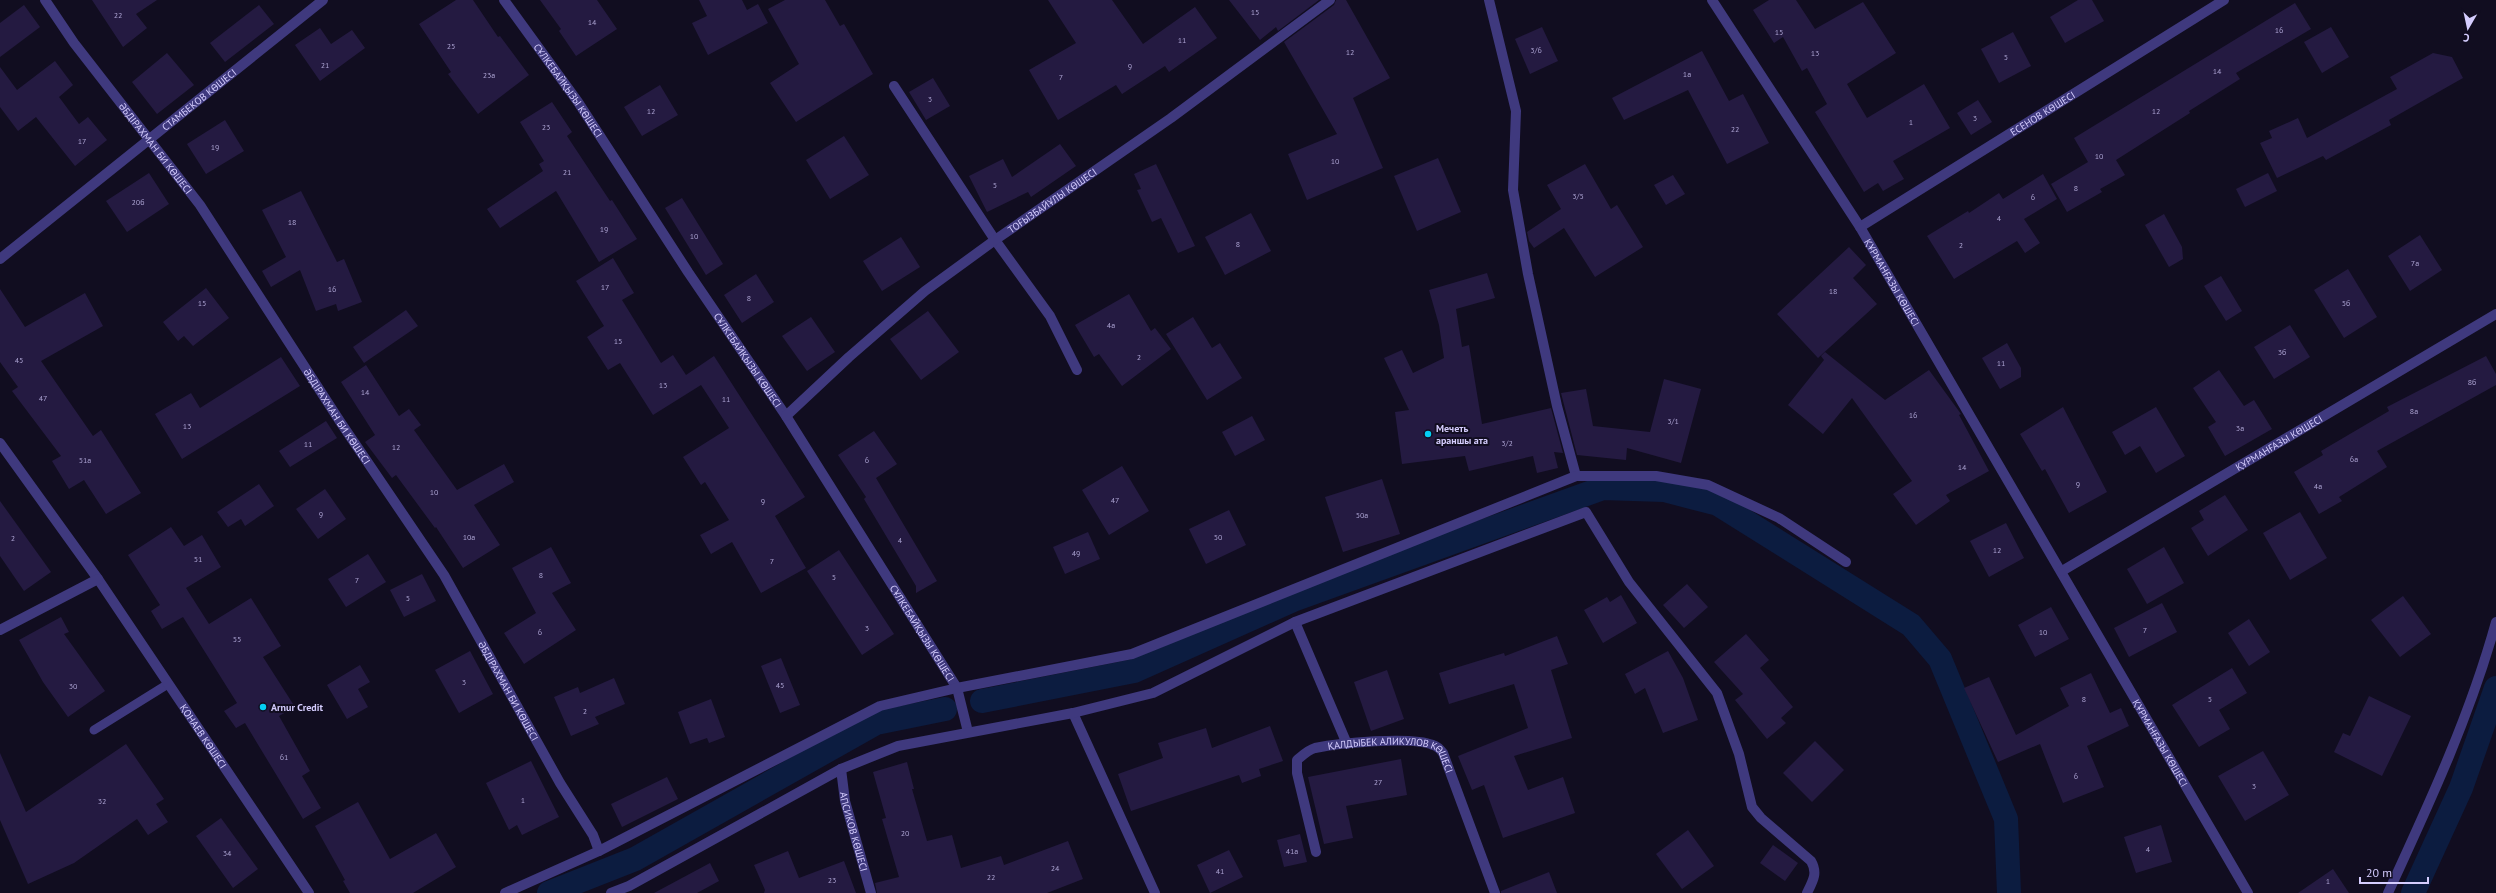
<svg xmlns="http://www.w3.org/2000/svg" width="2496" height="893" viewBox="0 0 2496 893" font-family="'PT Sans',sans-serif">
<rect width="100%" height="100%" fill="#110d20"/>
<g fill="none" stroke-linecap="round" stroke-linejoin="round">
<g stroke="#0c1c40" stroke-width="24">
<polyline points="982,701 1134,671 1293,600 1603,488 1664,490 1718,504 1911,625 1940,659 2006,819 2009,893"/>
<polyline points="549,893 635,859 876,723 945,709"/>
<polyline points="2413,893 2461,788 2496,688"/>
</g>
</g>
<g fill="#241a41">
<polygon points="92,0 157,0 136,14 147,28 123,47"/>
<polygon points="456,0 473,0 498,37 500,36 529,75 478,114 448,74 451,72 419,24"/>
<polygon points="540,0 597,0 617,29 576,56 559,31 561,29"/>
<polygon points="699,0 742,0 747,10 758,4 768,23 708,55 692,23 707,16"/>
<polygon points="785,0 825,0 840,26 844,24 873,74 796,122 770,83 799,64 768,9"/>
<polygon points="1048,0 1112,0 1143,44 1195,7 1217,38 1169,72 1165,66 1122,94 1116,85 1058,120 1029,70 1076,43"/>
<polygon points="1229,0 1319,0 1278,31 1276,27 1260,40"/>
<polygon points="1336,0 1346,0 1390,78 1353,98 1383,168 1307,200 1288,154 1337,134 1284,42 1334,5"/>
<polygon points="1769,0 1796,0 1815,29 1863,2 1896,53 1847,84 1867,118 1924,84 1950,128 1893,161 1904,179 1883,191 1878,183 1864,192 1815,112 1827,104 1807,68 1802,71 1783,37 1774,43 1753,10"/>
<polygon points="2078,0 2092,0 2104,21 2065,43 2050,17"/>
<polygon points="2295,3 2311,29 2236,73 2240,79 2189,111 2190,113 2116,160 2125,175 2100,189 2102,192 2067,212 2051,184 2088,162 2074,138"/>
<polygon points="24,5 40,27 0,57 0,23"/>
<polygon points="259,5 274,24 225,62 210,43"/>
<polygon points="1542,27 1558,61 1530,74 1515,39"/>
<polygon points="2331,27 2349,57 2322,73 2304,42"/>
<polygon points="320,28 331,44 352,30 365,48 320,81 295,45"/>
<polygon points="2013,32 2031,66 1999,83 1981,49"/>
<polygon points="1702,51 1729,101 1743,94 1769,143 1727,164 1688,90 1624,120 1612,98"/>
<polygon points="167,53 194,85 157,114 132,82"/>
<polygon points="2433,53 2452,57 2463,78 2389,120 2391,125 2326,160 2323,156 2277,178 2260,143 2272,138 2269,131 2298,118 2307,138 2397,89 2390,77"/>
<polygon points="55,61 73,85 59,97 79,124 88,117 107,140 75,166 36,117 18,131 0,107 0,67 17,90"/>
<polygon points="933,78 950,106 926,120 909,92"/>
<polygon points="660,85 678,115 642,136 624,107"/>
<polygon points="1978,100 1992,122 1971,135 1957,113"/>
<polygon points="552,102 572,132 567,136 610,201 612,200 637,239 599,262 556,191 500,228 487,209 543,171 539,164 544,161 520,122"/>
<polygon points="225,120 244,151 206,174 187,144"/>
<polygon points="844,136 869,175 830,199 806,160"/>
<polygon points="1060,144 1076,166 1031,197 1028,192 987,212 969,176 1003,159 1012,177"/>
<polygon points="1438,158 1461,212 1417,231 1394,176"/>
<polygon points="1156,164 1195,246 1178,253 1161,218 1152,222 1137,190 1141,189 1134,174"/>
<polygon points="1585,164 1611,209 1617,205 1643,247 1595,277 1564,228 1534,248 1529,241 1527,232 1561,209 1547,185"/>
<polygon points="149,173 169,204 127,232 106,201"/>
<polygon points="2268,173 2277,191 2245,207 2236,189"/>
<polygon points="2043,174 2057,199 2024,219 2040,243 2025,253 2017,241 1954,279 1927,236 1968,211 1969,213 1999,193 2003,199"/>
<polygon points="1673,175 1685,194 1666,205 1654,185"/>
<polygon points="301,191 337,262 344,259 362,302 338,311 336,304 316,311 300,270 271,287 262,271 286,257 262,210"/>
<polygon points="682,198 723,264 706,275 665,208"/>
<polygon points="1251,213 1271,251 1225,275 1205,237"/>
<polygon points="2164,214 2182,247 2183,259 2169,267 2145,225"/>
<polygon points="2420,235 2442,270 2410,291 2388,256"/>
<polygon points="901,237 920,267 882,291 863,261"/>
<polygon points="1849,247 1866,265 1853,278 1877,304 1818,358 1777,314"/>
<polygon points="613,258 634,293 622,300 661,363 673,355 686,375 714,356 805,497 775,516 806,568 761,593 732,542 711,554 700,535 729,520 705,482 701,485 683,457 729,428 701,385 653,415 620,363 608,370 587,337 604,326 576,281"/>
<polygon points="2348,269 2377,317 2344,338 2314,290"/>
<polygon points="1487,273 1495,298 1456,309 1462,347 1469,345 1482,424 1551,408 1563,453 1554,452 1558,468 1537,473 1533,456 1469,471 1465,456 1402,464 1395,412 1409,410 1384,358 1402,350 1413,373 1444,358 1439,325 1429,290"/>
<polygon points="756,274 774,302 742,323 724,295"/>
<polygon points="2221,276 2242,311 2226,321 2204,286"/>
<polygon points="206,288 229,318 193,346 184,336 178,341 163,322"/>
<polygon points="0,289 25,327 85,293 103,326 41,361 93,436 101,430 141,493 106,514 84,480 69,489 52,461 61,456 12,391 18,387 0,362"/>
<polygon points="1129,294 1151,331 1155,328 1171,349 1122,386 1099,354 1094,357 1075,325"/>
<polygon points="406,310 418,326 364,363 353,347"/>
<polygon points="928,311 959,352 921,380 890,339"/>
<polygon points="811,317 835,352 807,371 782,336"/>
<polygon points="1193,317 1212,348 1220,343 1242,378 1207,400 1166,334"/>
<polygon points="2290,325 2310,357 2274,379 2254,347"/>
<polygon points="2007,343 2021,368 2021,377 2000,389 1982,358"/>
<polygon points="1825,352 1885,400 1929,370 1961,414 1959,415 1989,471 1946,495 1950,501 1916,525 1893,494 1912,481 1852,398 1823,434 1788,405 1824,360 1821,356"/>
<polygon points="2486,356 2496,374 2496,385 2377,451 2387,467 2339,497 2342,501 2319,514 2294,472 2323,455 2321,451 2389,411 2387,407"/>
<polygon points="281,357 300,386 182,459 155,414 191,393 200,408"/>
<polygon points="366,365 399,416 409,409 421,425 414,430 457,490 504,464 514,482 474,505 500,545 463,568 436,527 435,528 396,475 392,478 365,442 375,435 341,382"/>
<polygon points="2219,370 2244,406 2254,400 2272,429 2225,456 2208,427 2216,422 2193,388"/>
<polygon points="1664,379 1701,389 1681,463 1627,448 1626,460 1577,455 1561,393 1586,389 1593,426 1650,432"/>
<polygon points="2063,407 2107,492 2069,513 2045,469 2042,471 2020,434"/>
<polygon points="2156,407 2185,456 2156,473 2140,446 2125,455 2112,432"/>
<polygon points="1252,416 1265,440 1235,456 1222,432"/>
<polygon points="326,421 337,438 290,467 279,451"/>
<polygon points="874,431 897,464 876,478 937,581 916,593 916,586 864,499 866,497 838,455"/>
<polygon points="1122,466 1149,511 1109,535 1082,490"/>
<polygon points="1382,479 1400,534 1343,552 1325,497"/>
<polygon points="259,484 274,506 245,526 241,519 228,527 217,512"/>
<polygon points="325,489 346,519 318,539 296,509"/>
<polygon points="2225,495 2248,530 2208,556 2191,528 2204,520 2199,511"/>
<polygon points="0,501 51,572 24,591 0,556"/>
<polygon points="1229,510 1246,545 1206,564 1189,529"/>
<polygon points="2300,512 2327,558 2290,580 2263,533"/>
<polygon points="2006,523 2024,558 1989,577 1970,541"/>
<polygon points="171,527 184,546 202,535 221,567 186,588 209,624 251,598 281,646 263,657 295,707 279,716 310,771 302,776 321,808 303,819 245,723 236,728 224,711 237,703 183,617 162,629 151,611 160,605 128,555"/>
<polygon points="1088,532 1100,559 1065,574 1053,547"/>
<polygon points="551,547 571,583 552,593 576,630 524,664 504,633 536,613 512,568"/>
<polygon points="2164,547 2184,583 2147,604 2127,569"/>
<polygon points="839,550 894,634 862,655 807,571"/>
<polygon points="368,554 386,582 346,607 328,579"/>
<polygon points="422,574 436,601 404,617 390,590"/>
<polygon points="1687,584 1708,607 1684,628 1663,605"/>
<polygon points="1621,595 1637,623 1603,643 1584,610 1607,597 1610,602"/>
<polygon points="2403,596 2431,634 2400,657 2371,620"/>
<polygon points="2162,603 2177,632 2129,657 2114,628"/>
<polygon points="2051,607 2069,639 2035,657 2018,625"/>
<polygon points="61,617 69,632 64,634 105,691 68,717 43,682 19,640"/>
<polygon points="2249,619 2270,652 2249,666 2228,633"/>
<polygon points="1746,634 1769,660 1760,668 1793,707 1781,718 1786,723 1767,739 1735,700 1743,694 1714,662"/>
<polygon points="1557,636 1568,664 1551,670 1572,738 1514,756 1528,790 1563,777 1575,813 1503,838 1484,785 1472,790 1458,756 1528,728 1514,684 1449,704 1439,673 1504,653 1505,656"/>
<polygon points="470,651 493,694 459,713 435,670"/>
<polygon points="1668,651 1683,678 1698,720 1663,733 1645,688 1635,694 1625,674"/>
<polygon points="781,658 800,705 780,713 761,666"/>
<polygon points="360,665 370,682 358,689 368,707 347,719 327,685"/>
<polygon points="2232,668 2247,693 2219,710 2230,729 2199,747 2172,705"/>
<polygon points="1387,670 1404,719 1371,731 1354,682"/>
<polygon points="2091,673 2110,713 2121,708 2129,726 2087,746 2104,787 2063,803 2040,744 1998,762 1964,688 1989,677 2016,735 2069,706 2060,688"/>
<polygon points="614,678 625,704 595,717 599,724 571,736 554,697 578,687 580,693"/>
<polygon points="2369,696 2411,716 2382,776 2334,752 2343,733 2350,736"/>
<polygon points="711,699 725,737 709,743 707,738 690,744 678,712"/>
<polygon points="1270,726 1283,761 1259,769 1261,776 1242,783 1239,775 1131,811 1118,774 1163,758 1158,743 1206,728 1212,748"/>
<polygon points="1815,741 1844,770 1812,802 1783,773"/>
<polygon points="126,744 164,799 156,804 168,822 148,835 137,819 74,863 28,884 0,820 0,753 26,812"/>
<polygon points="2263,751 2289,795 2245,821 2218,776"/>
<polygon points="1401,759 1407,795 1346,806 1353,838 1324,844 1308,777"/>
<polygon points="531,761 559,817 522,835 517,825 509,830 486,783"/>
<polygon points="907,762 914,789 912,789 927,841 952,835 961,868 1001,856 1004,865 1068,841 1083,879 1047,893 877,893 875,883 899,877 882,819 886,818 873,772"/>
<polygon points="667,777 678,799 622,827 611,804"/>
<polygon points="358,802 390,859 436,833 456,867 413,893 350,893 343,881 345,880 315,826"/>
<polygon points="221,818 258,869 233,888 196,836"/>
<polygon points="2161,825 2172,862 2136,873 2124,837"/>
<polygon points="1688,830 1714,866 1682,889 1656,854"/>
<polygon points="1300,834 1307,862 1284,867 1277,840"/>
<polygon points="1773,845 1798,863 1785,881 1760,863"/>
<polygon points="1229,850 1243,877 1210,893 1197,865"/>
<polygon points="788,851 799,878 844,861 856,893 764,893 765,890 754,865"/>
<polygon points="710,863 719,881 697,893 654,893"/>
<polygon points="2333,869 2349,893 2298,893"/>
<polygon points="1549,872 1557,893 1501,893 1501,891"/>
</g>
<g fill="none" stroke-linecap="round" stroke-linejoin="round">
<polyline stroke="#3f397e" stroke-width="9" points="94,730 168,684"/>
<g stroke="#3f397e" stroke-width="10">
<path id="s1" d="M45 0 74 43 200 205 341 423 444 575 560 783 593 835 599 851"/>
<path id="s2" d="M504 0 578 102 688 272 786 416 957 688 968 732"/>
<polyline points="1489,0 1516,111 1513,190 1528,274 1557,406 1576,476"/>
<path id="s3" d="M1712 0 1860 227 2248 893"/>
<polyline points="894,86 995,240 1050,316 1077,370"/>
<path id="s4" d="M1860 227 2224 0"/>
<path id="s5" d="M0 259 323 0"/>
<path id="s6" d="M786 416 849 357 925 291 995 240 1171 118 1330 0"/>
<path id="s7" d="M0 443 98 579 309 893"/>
<path id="s8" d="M2062 571 2496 314"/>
<polyline points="1295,622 1347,744"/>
<polyline points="0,630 98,579"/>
<polyline points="1073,713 1155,893"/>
<path id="s9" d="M841 769 845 801 871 893"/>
<path id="s10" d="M1316 852 1297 773V760C1303 755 1308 750 1315 748 1339 743 1411 736 1433 745 1437 746 1440 749 1443 753L1495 893"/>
<polyline points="505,893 599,851 880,706 957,688 1132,654 1576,476 1656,476 1708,485 1779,518 1846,562"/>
<path d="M611 893 629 886 841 769 898 746 1073 713 1153 693 1295 622 1586 512 1629 582 1717 693 1739 754 1752 807 1761 818 1811 861C1818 873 1813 881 1807 893"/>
<path d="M2388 893C2429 804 2470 716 2496 622"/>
</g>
</g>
<g fill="#04cef3" stroke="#110d20" stroke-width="1.5">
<circle cx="1428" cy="434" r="4"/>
<circle cx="263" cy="707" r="4"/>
</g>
<g text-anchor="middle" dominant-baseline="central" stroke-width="4" stroke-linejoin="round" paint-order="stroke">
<g font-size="8" fill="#a9a0cf">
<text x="1255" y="12">15</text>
<text x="118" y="15">22</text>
<text x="592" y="22">14</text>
<text x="2279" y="30">16</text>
<text x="1779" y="32">15</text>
<text x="1182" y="40">11</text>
<text x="451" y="46">25</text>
<text x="1536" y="50">3/6</text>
<text x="1350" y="52">12</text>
<text x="1815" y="53">13</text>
<text x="2006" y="57">5</text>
<text x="325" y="65">21</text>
<text x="1130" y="66">9</text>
<text x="2217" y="71">14</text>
<text x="1687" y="74">1а</text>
<text x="489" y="75">23а</text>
<text x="1061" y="77">7</text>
<text x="930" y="99">3</text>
<text x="651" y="111">12</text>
<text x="2156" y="111">12</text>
<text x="1975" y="118">3</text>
<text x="1911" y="122">1</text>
<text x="546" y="127">23</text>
<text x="1735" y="129">22</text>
<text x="82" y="141">17</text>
<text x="215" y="147">19</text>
<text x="2099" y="156">10</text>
<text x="1335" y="161">10</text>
<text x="567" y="172">21</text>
<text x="995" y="185">5</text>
<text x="2076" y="188">8</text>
<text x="1578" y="196">3/5</text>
<text x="2033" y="197">6</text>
<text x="138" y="202">20б</text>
<text x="1999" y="218">4</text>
<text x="292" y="222">18</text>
<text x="604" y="229">19</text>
<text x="694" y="236">10</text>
<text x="1238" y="244">8</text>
<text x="1961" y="245">2</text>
<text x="2415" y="263">7а</text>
<text x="605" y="287">17</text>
<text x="332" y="289">16</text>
<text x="1833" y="291">18</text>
<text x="749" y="298">8</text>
<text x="202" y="303">15</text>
<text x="2346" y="303">5б</text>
<text x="1111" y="325">4а</text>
<text x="618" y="341">15</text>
<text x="2282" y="352">3б</text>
<text x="1139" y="357">2</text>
<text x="19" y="360">45</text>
<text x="2001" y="363">11</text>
<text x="2472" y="382">8б</text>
<text x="663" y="385">13</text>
<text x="365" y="392">14</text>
<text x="43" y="398">47</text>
<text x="726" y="399">11</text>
<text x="2414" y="411">8а</text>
<text x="1913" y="415">16</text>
<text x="1673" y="421">3/1</text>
<text x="187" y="426">13</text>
<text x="2240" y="428">3а</text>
<text x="1507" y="443">3/2</text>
<text x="308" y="444">11</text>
<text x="396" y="447">12</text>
<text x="2354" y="459">6а</text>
<text x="85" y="460">51а</text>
<text x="867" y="460">6</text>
<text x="1962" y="467">14</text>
<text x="2078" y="484">9</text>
<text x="2318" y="486">4а</text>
<text x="434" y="492">10</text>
<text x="1115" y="500">47</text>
<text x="763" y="501">9</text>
<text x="321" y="514">9</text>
<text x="1362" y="515">50а</text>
<text x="469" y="537">10а</text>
<text x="1218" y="537">50</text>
<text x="13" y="538">2</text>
<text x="900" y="540">4</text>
<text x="1997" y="550">12</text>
<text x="1076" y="553">49</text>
<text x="198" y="559">51</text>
<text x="772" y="561">7</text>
<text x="541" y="575">8</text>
<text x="834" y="577">5</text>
<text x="357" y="580">7</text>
<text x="408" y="598">5</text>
<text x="867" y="628">3</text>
<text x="2145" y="630">7</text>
<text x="540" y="632">6</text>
<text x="2043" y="632">10</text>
<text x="237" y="639">55</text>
<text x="464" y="682">3</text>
<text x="780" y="685">45</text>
<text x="73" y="686">30</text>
<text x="2084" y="699">8</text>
<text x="2210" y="699">5</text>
<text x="585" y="711">2</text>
<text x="284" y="757">61</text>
<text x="2076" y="776">6</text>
<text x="1378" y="782">27</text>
<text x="2254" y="786">3</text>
<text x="523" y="800">1</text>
<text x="102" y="801">32</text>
<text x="905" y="833">20</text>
<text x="2148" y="849">4</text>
<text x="1292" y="851">41а</text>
<text x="227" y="853">34</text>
<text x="1055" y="868">24</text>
<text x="1220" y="871">41</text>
<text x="991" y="877">22</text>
<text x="832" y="880">23</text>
<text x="2328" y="881">1</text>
</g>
<g font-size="10" fill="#d5cdfe" stroke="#110d20">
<text stroke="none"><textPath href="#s2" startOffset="111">СҰЛКЕБАЙҚЫЗЫ КӨШЕСІ</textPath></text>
<text stroke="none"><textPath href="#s5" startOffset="255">СТАМБЕКОВ КӨШЕСІ</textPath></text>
<text stroke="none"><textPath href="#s4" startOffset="215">ЕСЕНОВ КӨШЕСІ</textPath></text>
<text stroke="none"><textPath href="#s1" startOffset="185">ӘБДІРАХМАН БИ КӨШЕСІ</textPath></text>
<text stroke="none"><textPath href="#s6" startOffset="343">ТОҒЫЗБАЙҰЛЫ КӨШЕСІ</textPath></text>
<text stroke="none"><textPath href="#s3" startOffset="335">ҚҰРМАНҒАЗЫ КӨШЕСІ</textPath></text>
<text stroke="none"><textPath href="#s2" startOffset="435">СҰЛКЕБАЙҚЫЗЫ КӨШЕСІ</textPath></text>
<text stroke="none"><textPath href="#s1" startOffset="509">ӘБДІРАХМАН БИ КӨШЕСІ</textPath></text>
<text stroke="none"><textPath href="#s8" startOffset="252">ҚҰРМАНҒАЗЫ КӨШЕСІ</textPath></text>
<text stroke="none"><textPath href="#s2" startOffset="759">СҰЛКЕБАЙҚЫЗЫ КӨШЕСІ</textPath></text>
<text stroke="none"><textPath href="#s1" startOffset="833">ӘБДІРАХМАН БИ КӨШЕСІ</textPath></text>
<text stroke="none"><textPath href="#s7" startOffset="357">ҚОНАЕВ КӨШЕСІ</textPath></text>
<text stroke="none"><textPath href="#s3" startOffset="868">ҚҰРМАНҒАЗЫ КӨШЕСІ</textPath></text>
<text stroke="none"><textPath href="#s10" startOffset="199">ҚАЛДЫБЕК АЛИКУЛОВ КӨШЕСІ</textPath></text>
<text stroke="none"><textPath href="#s9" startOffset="64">АПСИКОВ КӨШЕСІ</textPath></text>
</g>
<g font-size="10" font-weight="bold" fill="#d5cdfe" stroke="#110d20" text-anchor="start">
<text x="1436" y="428">Мечеть<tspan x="1436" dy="12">араншы ата</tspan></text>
<text x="271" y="707">Arnur Credit</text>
</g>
</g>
<g transform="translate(2468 28) rotate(189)" stroke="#110d20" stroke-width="3" paint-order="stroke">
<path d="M0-3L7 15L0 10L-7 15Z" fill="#d5cdfe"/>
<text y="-6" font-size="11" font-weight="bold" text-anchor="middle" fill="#d5cdfe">С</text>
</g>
<path d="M2360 877v6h68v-6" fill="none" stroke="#d5cdfe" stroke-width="2"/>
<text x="2366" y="877" font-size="12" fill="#d5cdfe" stroke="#110d20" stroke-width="3" paint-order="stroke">20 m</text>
</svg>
